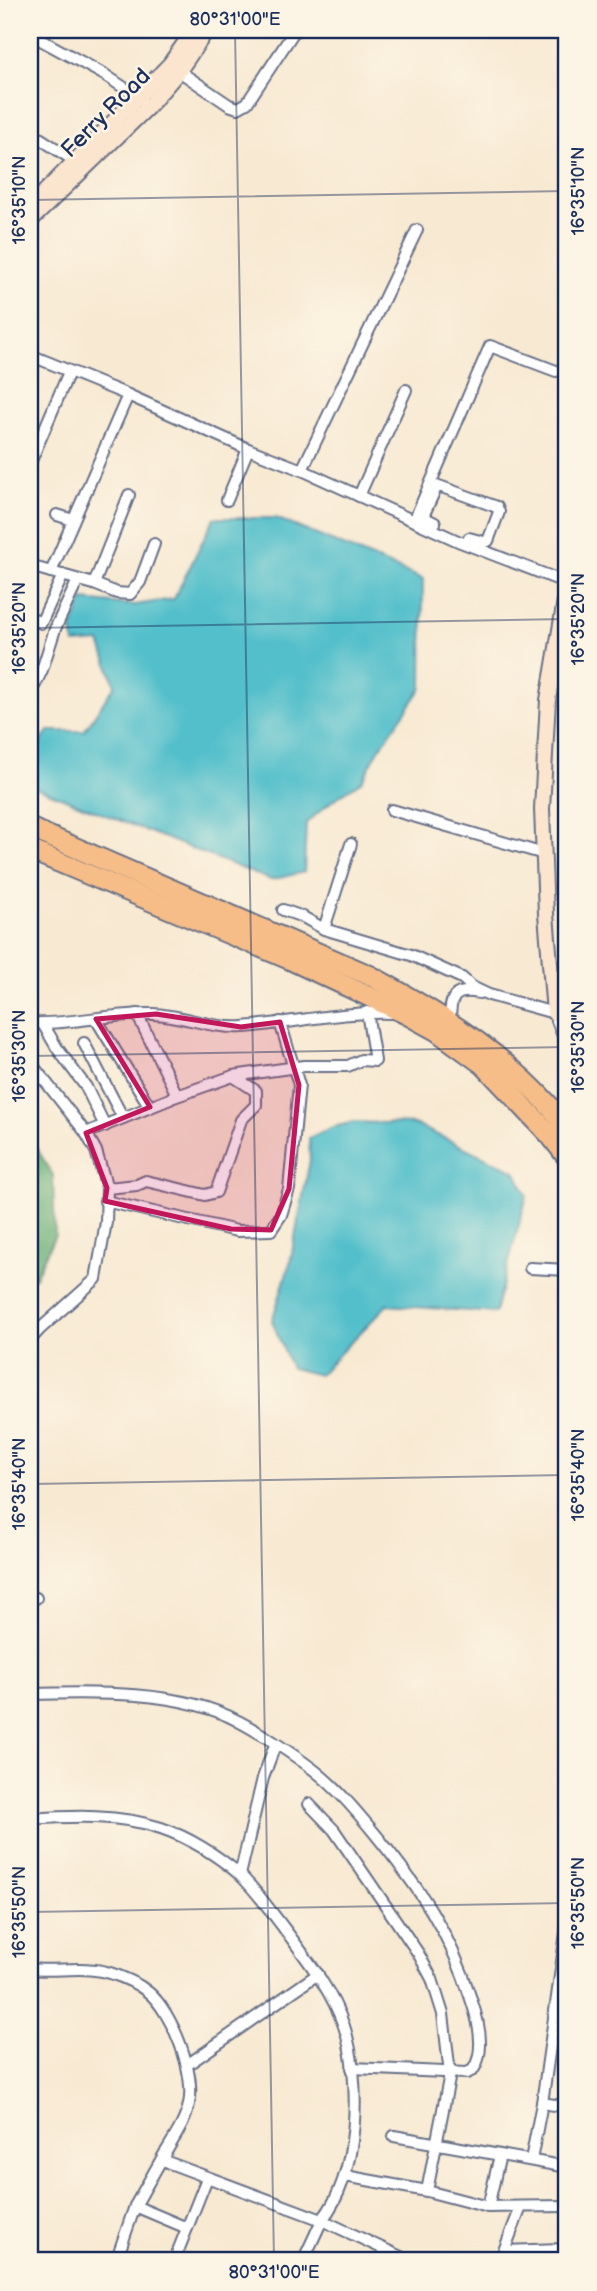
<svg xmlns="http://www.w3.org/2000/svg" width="597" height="2291" viewBox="0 0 597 2291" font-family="'Balsamiq Sans',sans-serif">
<rect width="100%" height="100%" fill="#fcf5e5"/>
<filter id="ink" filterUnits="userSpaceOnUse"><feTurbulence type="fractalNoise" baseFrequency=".0143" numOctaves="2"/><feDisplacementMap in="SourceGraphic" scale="14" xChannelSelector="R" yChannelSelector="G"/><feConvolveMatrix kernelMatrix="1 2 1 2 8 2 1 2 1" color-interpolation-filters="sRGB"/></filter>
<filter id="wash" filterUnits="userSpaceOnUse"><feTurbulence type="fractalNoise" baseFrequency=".00686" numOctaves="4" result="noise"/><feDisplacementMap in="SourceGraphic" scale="28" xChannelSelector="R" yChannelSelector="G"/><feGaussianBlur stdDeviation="1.57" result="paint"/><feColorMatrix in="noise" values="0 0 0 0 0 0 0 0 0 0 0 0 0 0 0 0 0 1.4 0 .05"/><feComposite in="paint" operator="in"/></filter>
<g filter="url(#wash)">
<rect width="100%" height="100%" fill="#f8e9d2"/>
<polygon fill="#68ae74" stroke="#426e69" stroke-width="2" points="30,1148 37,1149 53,1175 55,1235 35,1277 30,1278"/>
<g fill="#52bfcb" stroke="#367794" stroke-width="2">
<polygon points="214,518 276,518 423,579 422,688 378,751 362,781 333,800 306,823 304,872 271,880 30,785 30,762 48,731 84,731 115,685 100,642 74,644 72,628 83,600 134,605 174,599"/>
<polygon points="354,1122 414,1124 515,1171 527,1195 495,1313 387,1305 319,1375 291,1368 272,1321 290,1263 310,1160 309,1138 333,1127"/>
</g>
</g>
<g filter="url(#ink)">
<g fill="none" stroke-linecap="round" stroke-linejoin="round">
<defs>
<g id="street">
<polyline points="30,34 105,75 141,99"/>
<polyline points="179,71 229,105 238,108 247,103 295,30"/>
<polyline points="30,132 75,161"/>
<polyline points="30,355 128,395 248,449 302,470 458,541 567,583"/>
<polyline points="30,463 69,372"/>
<polyline points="302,470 417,230"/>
<polyline points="359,496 406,390"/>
<polyline points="227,500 248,449"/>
<polyline points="57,515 73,520"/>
<polyline points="414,521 490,346 556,371"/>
<polyline points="435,523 425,518 424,514 436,488 439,486 497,507 499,512 488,541 484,542 469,538"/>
<polyline points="30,566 51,572 128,395"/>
<polyline points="51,572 94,584 129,495"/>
<polyline points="94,584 117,593 130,594 140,582 154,544"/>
<polyline points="30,618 41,623 63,575"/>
<polyline points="30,695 42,670 55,629 78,580"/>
<polyline points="392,810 544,854"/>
<polyline points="283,910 303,917 324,929 411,955 462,978 472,987 489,995 554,1013 567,1046"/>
<polyline points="324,929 351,844"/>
<polyline points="96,1019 150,1107"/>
<path d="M450 1021C450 998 453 988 479 993"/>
<path d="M30 1023C71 1025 112 1013 153 1014 183 1015 212 1029 243 1027 293 1023 342 1011 392 1013"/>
<polyline points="43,1024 57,1048 86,1087 105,1126"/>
<polyline points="84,1043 123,1118"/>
<polyline points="30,1062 86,1133 96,1151 107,1188 106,1222 96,1279 40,1329 30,1340"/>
<polyline points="174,1097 233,1076 304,1066 348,1066 361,1060 375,1061 367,1012"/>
<polyline points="86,1133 170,1099 176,1093 137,1014"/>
<polyline points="107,1188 137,1185 146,1181 205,1195 216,1192 241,1120 256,1105 256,1091 233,1076"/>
<polyline points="105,1201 237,1231 271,1230 281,1215 289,1189 299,1085 280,1022"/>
<polyline points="530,1268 567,1270"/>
<polyline points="30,1599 36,1598"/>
<path d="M30 1694C92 1692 182 1690 238 1721 261 1733 293 1754 314 1770 337 1788 357 1812 376 1835 420 1889 450 1932 471 1999 478 2019 486 2051 473 2070L467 2073 352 2068"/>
<polyline points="309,1804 334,1830 418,1953 432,1979 443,2014 450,2074 427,2191"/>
<path d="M30 1819C73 1816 119 1814 161 1828 188 1837 217 1855 239 1874 255 1889 269 1909 283 1927 306 1958 331 1989 344 2026 362 2081 359 2174 322 2220L401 2257"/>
<polyline points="240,1875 263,1778 275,1745"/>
<path d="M30 1969C56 1972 84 1965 110 1973 123 1977 137 1983 148 1992 172 2011 196 2074 189 2104 186 2121 174 2138 166 2152L165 2158 167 2162 322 2220 303 2261"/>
<polyline points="187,2065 318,1974"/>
<polyline points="542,2103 567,2107"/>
<polyline points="394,2136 567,2167"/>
<polyline points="531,2160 542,2103 567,1926"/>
<polyline points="345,2176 427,2191 488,2207 567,2206"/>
<polyline points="135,2206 187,2228"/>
<polyline points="488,2207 500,2155"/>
<polyline points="505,2251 560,2249 566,2245 567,2240"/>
<polyline points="116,2261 135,2206 165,2153"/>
<polyline points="174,2261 207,2178"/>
<polyline points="500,2261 521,2207"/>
</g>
<g id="secondary">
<polyline points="30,207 170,64 194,30"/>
<polyline points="30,221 149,106 179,71 207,30"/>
<polyline points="567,589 548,700 542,809 546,914 554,1013 567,1013"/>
</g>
<g id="highway">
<path d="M30 828 371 976C444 1016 515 1060 567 1127"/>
<polyline points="30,850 291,960 406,1014 437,1031 484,1065 550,1135 567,1157"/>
</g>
</defs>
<use href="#street" stroke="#687087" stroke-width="14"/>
<use href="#secondary" stroke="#687087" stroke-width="18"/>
<use href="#highway" stroke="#687087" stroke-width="23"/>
<use href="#street" stroke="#fff" stroke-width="10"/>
<use href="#secondary" stroke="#fce5cf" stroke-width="14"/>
<use href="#highway" stroke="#f7bd88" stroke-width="19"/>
</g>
</g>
<path fill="#c2185b" fill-opacity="0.2" stroke="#c2185b" stroke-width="5" stroke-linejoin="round" d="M156 1014 241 1027 280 1022 299 1085 289 1189 271 1230 231 1229 105 1201 107 1188 86 1133 150 1107 96 1019Z"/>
<path fill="none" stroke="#1b2f5e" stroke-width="2" stroke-opacity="0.45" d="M235 30 274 2261M30 200 567 191M30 628 567 619M30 1056 567 1047M30 1484 567 1475M30 1912 567 1903"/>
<g text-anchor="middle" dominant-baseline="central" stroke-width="5" stroke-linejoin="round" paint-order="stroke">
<g font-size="23" fill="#1b2f5e" stroke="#fcf5e5">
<text transform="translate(106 113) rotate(-45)">Ferry Road</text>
</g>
</g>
<rect width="597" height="2291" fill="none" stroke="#fcf5e5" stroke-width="77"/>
<rect x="38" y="38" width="520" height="2214" fill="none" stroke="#1b2f5e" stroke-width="2.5"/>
<g font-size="18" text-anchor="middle" fill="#1b2f5e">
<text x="235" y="25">80°31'00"E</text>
<text transform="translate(578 191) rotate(-90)" y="6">16°35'10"N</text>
<text transform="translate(19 200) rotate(-90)" y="6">16°35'10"N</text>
<text transform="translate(578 619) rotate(-90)" y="6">16°35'20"N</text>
<text transform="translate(19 628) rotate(-90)" y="6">16°35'20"N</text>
<text transform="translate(578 1047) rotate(-90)" y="6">16°35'30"N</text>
<text transform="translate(19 1056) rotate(-90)" y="6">16°35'30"N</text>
<text transform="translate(578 1475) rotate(-90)" y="6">16°35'40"N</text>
<text transform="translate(19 1484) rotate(-90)" y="6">16°35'40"N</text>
<text transform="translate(578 1903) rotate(-90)" y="6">16°35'50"N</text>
<text transform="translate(19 1912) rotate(-90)" y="6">16°35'50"N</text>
<text x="274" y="2278">80°31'00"E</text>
</g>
</svg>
